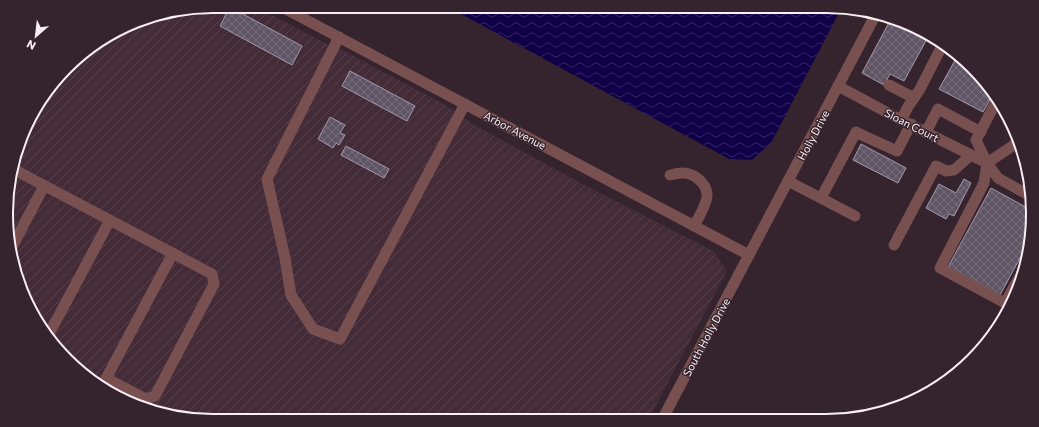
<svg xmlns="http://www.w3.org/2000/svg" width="1039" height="427" viewBox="0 0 1039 427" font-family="Commissioner,sans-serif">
<defs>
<pattern id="industrial-furrows" width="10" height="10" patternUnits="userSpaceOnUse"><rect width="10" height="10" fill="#432c38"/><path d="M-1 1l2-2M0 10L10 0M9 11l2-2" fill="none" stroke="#56414c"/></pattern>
<pattern id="water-waves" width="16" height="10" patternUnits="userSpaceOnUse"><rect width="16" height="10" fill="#100048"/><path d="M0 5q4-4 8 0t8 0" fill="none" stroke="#342663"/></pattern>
<pattern id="building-cross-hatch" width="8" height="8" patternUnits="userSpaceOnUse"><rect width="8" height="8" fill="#5f5565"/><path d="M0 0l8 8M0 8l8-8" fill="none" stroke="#776e7c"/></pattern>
</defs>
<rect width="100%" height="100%" fill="#35242d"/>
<polygon fill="url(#industrial-furrows)" points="214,6 255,6 327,44 342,50 444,104 471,123 573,179 713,251 727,271 648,420 214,421 147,410 87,378 34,317 10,254 8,186 34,110 77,57 147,17"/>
<polygon fill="url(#water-waves)" points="446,6 825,6 841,9 771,143 752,160 729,159"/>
<g fill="url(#building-cross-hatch)" stroke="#a499ac">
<polygon points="230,7 302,46 292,65 220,26"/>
<polygon points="892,17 928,37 904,81 890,74 884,85 862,73"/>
<polygon points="958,55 962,57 992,96 983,112 939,89"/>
<polygon points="350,71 415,106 407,121 342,86"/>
<polygon points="330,117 345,125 340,133 345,135 339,145 336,143 333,148 318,139"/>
<polygon points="861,144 906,168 898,183 853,160"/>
<polygon points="346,146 389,169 384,178 341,155"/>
<polygon points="964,179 971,183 954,216 949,214 946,219 926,208 939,184 956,193"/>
<polygon points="991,188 1031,210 1027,245 1000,295 948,267"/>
</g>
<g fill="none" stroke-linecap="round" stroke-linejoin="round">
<g stroke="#785050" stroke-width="11">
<polyline points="280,6 749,255"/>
<polyline points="339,37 267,179 285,258 291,295 313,329 340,339 465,104"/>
<polyline points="889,85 914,98 909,105 901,120"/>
<polyline points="838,86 901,120 987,163"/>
<polyline points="914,98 920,89 942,46"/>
<polyline points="996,102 976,140 987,163 998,178 1032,197"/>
<polyline points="926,132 938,109 981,132"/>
<polyline points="1017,143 987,163 984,183 940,268 1005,303 1024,269"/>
<polyline points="13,169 212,274 214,284 155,396 146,399 106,378"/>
<path d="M670 175C674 174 679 173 683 173 694 173 706 183 707 194 708 201 698 219 694 226"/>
<polyline points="788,181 855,216"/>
<polyline points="821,198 856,132 864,136 897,151 911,124"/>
<polyline points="894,245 936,166 946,171 954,170 971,155"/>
<polyline points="10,251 44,186"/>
<polyline points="49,334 110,220"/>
<polyline points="102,386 173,253"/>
<polyline points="662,420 876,14"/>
</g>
</g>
<g text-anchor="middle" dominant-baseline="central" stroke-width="3" stroke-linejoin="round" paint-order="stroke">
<g font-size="11" fill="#faeef4" stroke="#35242d">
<text transform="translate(912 125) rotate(27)">Sloan Court</text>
<text transform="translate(515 130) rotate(28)">Arbor Avenue</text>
<text transform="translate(813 135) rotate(-62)">Holly Drive</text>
<text transform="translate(706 337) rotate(-62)">South Holly Drive</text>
</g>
</g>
<path d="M0 0H1039V427H0ZM213 13H826A200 200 0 0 1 1026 213V214A200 200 0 0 1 826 414H213A200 200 0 0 1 13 214V213A200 200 0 0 1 213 13Z" fill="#35242d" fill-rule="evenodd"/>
<path fill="none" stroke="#faeef4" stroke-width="2" d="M213 13H826A200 200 0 0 1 1026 213V214A200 200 0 0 1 826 414H213A200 200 0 0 1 13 214V213A200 200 0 0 1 213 13Z"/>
<g transform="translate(36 36) rotate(208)" stroke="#35242d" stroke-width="3" paint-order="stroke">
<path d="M0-3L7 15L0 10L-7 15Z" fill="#faeef4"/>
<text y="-6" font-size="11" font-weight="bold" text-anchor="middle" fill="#faeef4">N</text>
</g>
</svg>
